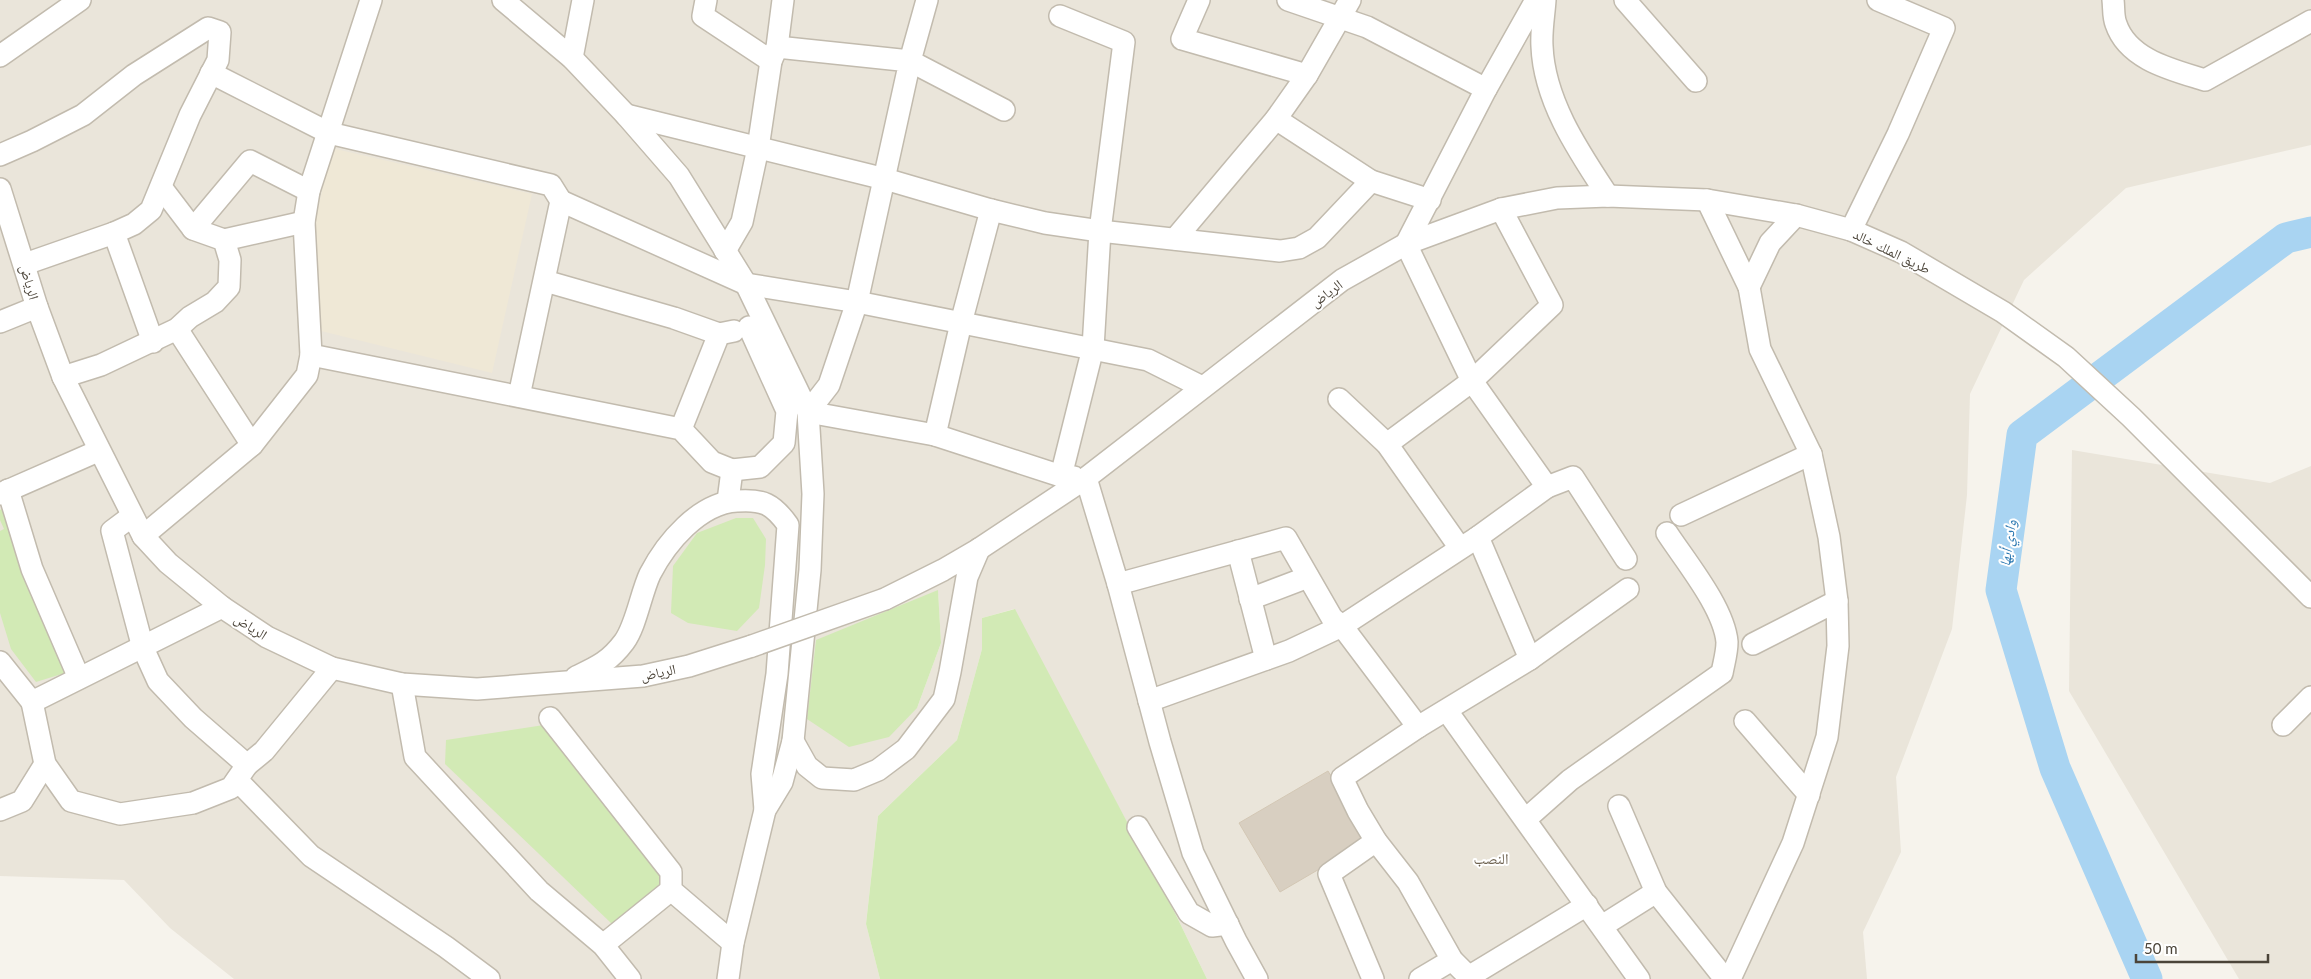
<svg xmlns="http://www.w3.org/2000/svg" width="2311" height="979" viewBox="0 0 2311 979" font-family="Lato,'Noto Naskh Arabic',sans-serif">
<rect width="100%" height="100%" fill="#f6f3ec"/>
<g fill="#eae5da" fill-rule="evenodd">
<path d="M0 0H2311V145L2126 188 2024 280 1970 394 1967 495 1952 629 1896 777 1901 852 1863 932 1867 979H1207L1175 913 1014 609 982 618V649L957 740 878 816 866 924 880 979H234L170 928 124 880 0 876ZM938 591 941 643 917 708Z"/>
<polygon points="2072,450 2270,483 2311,466 2311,979 2239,979 2069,691"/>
</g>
<polygon fill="#efe8d6" points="331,148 532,194 492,373 321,331 314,229"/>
<g fill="#d2eab5">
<polygon points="9,506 67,661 65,673 36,682 11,649 0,613 0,531 4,529 0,520 0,510"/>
<polygon points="736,518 753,518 766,539 765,565 759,608 737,631 688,623 671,613 673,566 697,533"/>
<polygon points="938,590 941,643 917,708 889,737 849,747 807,719 816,640"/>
<polygon points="1015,609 1175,913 1207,979 880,979 866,924 878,816 957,740 982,649 982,618"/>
<polygon points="544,725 666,879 612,924 445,764 446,740"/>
</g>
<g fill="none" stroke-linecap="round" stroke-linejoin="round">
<polyline stroke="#a9d4f2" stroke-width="31" points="2147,979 2055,768 2001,590 2022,435 2286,238 2311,232"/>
</g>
<polygon fill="#d8cfc1" stroke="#d3c7b4" points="1328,771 1369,840 1280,892 1239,823"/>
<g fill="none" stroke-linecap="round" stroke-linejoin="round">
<defs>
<g id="minor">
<polyline points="503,0 572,58 626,115 679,176 746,284 808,412 813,494 810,570 793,741 782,782 765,810 733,943 728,979"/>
<polyline points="706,0 703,16 771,61"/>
<polyline points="927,0 910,61 1004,110"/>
<polyline points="1199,0 1182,39 1307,75"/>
<polyline points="1288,0 1367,27 1486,89"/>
<polyline points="1536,0 1486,89 1406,244 1472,381 1547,487 1573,477 1626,559"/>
<path d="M1545 0C1544 15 1541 31 1542 46 1544 101 1579 152 1608 196"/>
<polyline points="1625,0 1696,81"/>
<path d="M2113 0C2114 7 2113 17 2116 24 2128 60 2173 70 2205 80L2311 21"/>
<polyline points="1060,16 1124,42 1100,231 1093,348 1061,476"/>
<polyline points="777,47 910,61 857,302 829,385 808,412"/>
<polyline points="0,56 80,0"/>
<polyline points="572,58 583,0"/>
<polyline points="211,73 329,133 551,185 561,201 519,396"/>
<polyline points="626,115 885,179 991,210 1045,223 1100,231 1280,251 1299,248 1317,238 1371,181"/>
<polyline points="1276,119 1371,181 1430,200"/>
<polyline points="0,155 32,141 83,115 134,75 208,28 220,32 218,60 190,115 151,210 134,224 114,233 25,264"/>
<polyline points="0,189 37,307 63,377 143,536 168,563 222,607 267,637 332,668 402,684 477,689 643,676 689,666 752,646"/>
<polyline points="1707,200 1749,287 1770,243 1796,215"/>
<polyline points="561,201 746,284 857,302 1148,360 1202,387"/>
<polyline points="193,229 250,161 309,191"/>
<polyline points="1851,230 1898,134 1944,28 1878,0"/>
<polyline points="114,233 153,342"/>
<polyline points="1175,239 1276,119 1307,75 1350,0"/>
<polyline points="224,240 304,222"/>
<polyline points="725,251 742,222 758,148 771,61 777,47 783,0"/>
<polyline points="545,281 674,318 719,334"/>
<polyline points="0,322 37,307"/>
<polyline points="177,329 252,445"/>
<polyline points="311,355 681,429 712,462 732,470 728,501"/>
<polyline points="63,377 101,365 177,329 190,317 215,302 229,287 230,260 224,240 193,229 161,187"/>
<polyline points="1339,399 1387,444 1460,548"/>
<polyline points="808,412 935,435 1061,476 1074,477"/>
<polyline points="681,429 719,334 734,331"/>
<polyline points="935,435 961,323 991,210"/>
<polyline points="1387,444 1472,381 1552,305 1501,209"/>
<polyline points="732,470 760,467 784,443 787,411 749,327"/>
<polyline points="1086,478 1118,584 1160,742 1193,853 1236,941 1257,979"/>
<polyline points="8,490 32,569 79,678"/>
<polyline points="0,494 98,451"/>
<polyline points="1681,515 1811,454"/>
<polyline points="132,516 112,531 143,648 158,681 193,718 247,765"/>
<polyline points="143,536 252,445 307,375 311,355 304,222 309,191 371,0"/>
<polyline points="1478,537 1530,659"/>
<polyline points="1238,551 1266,659"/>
<polyline points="1118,584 1286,538 1332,618 1342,626 1478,537 1547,487"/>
<polyline points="885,599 943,570 979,549 1086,478 1342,280 1406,244 1501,209 1557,198 1608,196 1707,200 1796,215 1851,230 1901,252 2003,312 2066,357 2131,417 2311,597"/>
<polyline points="1250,599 1308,577"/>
<polyline points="1753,644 1837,601"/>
<polyline points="0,662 32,702 222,607"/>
<path d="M576 677C597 667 609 662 624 642 636 626 641 593 650 574 666 543 699 503 737 501 763 499 773 504 788 525L777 674 762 774 765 810"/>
<polyline points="402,684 415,757 539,891 603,945 630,979"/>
<polyline points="1149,701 1289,651 1342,626 1418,727"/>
<polyline points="32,702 45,764 71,801 120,814 193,803 231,788 247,765 264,751 332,668"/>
<polyline points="1447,711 1639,979"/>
<polyline points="550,718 671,872 671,890 733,943"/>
<polyline points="1745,721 1809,795"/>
<polyline points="2283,725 2311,697"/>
<polyline points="793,741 807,766 822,778 854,780 878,770 906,749 944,699 950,672 967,577 979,549"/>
<polyline points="237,780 311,856 446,947 489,979"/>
<polyline points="1619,806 1656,892 1725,979"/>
<polyline points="0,810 22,801 45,764"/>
<path d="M1526 819 1570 780 1722 673C1724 662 1727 653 1727 642 1724 608 1686 562 1667 533"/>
<polyline points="1138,827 1189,913 1212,926 1228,924"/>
<polyline points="1602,926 1656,892"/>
<polyline points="603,945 671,890"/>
<polyline points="1470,976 1587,905"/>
<polyline points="1373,979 1329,874 1376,841"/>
<polyline points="1420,979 1452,960"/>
<polyline points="1471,979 1452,960 1408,882 1376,841 1358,811 1342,778 1418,727 1530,659 1628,589"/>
<polyline points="1730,979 1793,843 1827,737 1838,646 1837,601 1829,537 1811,454 1760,349 1749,287"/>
</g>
</defs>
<use href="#minor" stroke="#c2bbae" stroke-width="24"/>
<use href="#minor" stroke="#fff" stroke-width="21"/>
<defs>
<polyline id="minor-bridge" points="752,646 885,599"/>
</defs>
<use href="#minor-bridge" stroke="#c2bbae" stroke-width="24" stroke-linecap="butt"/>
<use href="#minor-bridge" stroke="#fff" stroke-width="21"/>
</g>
<g text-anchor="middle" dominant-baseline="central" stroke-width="4" stroke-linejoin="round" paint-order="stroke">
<g font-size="14" fill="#4b4439" stroke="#fff">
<text transform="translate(1892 251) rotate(26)">طريق الملك خالد</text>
<text transform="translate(30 282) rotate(74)">الرياض</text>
<text transform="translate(1326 293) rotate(-37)">الرياض</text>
<text transform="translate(251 626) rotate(33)">الرياض</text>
<text transform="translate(658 672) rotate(-12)">الرياض</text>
</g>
<g font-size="15" font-style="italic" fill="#2e7ab2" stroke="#fff">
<text transform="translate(2007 543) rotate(-82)">وادي أبها</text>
</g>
<g font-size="15" fill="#6e6250" stroke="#fff">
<text x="1491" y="858">النصب</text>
</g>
</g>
<path d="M2136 954v8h132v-8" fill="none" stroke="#4b4439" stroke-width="2.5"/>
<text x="2144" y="954" font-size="15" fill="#4b4439" stroke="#ffffff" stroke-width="4" paint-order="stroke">50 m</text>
</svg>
